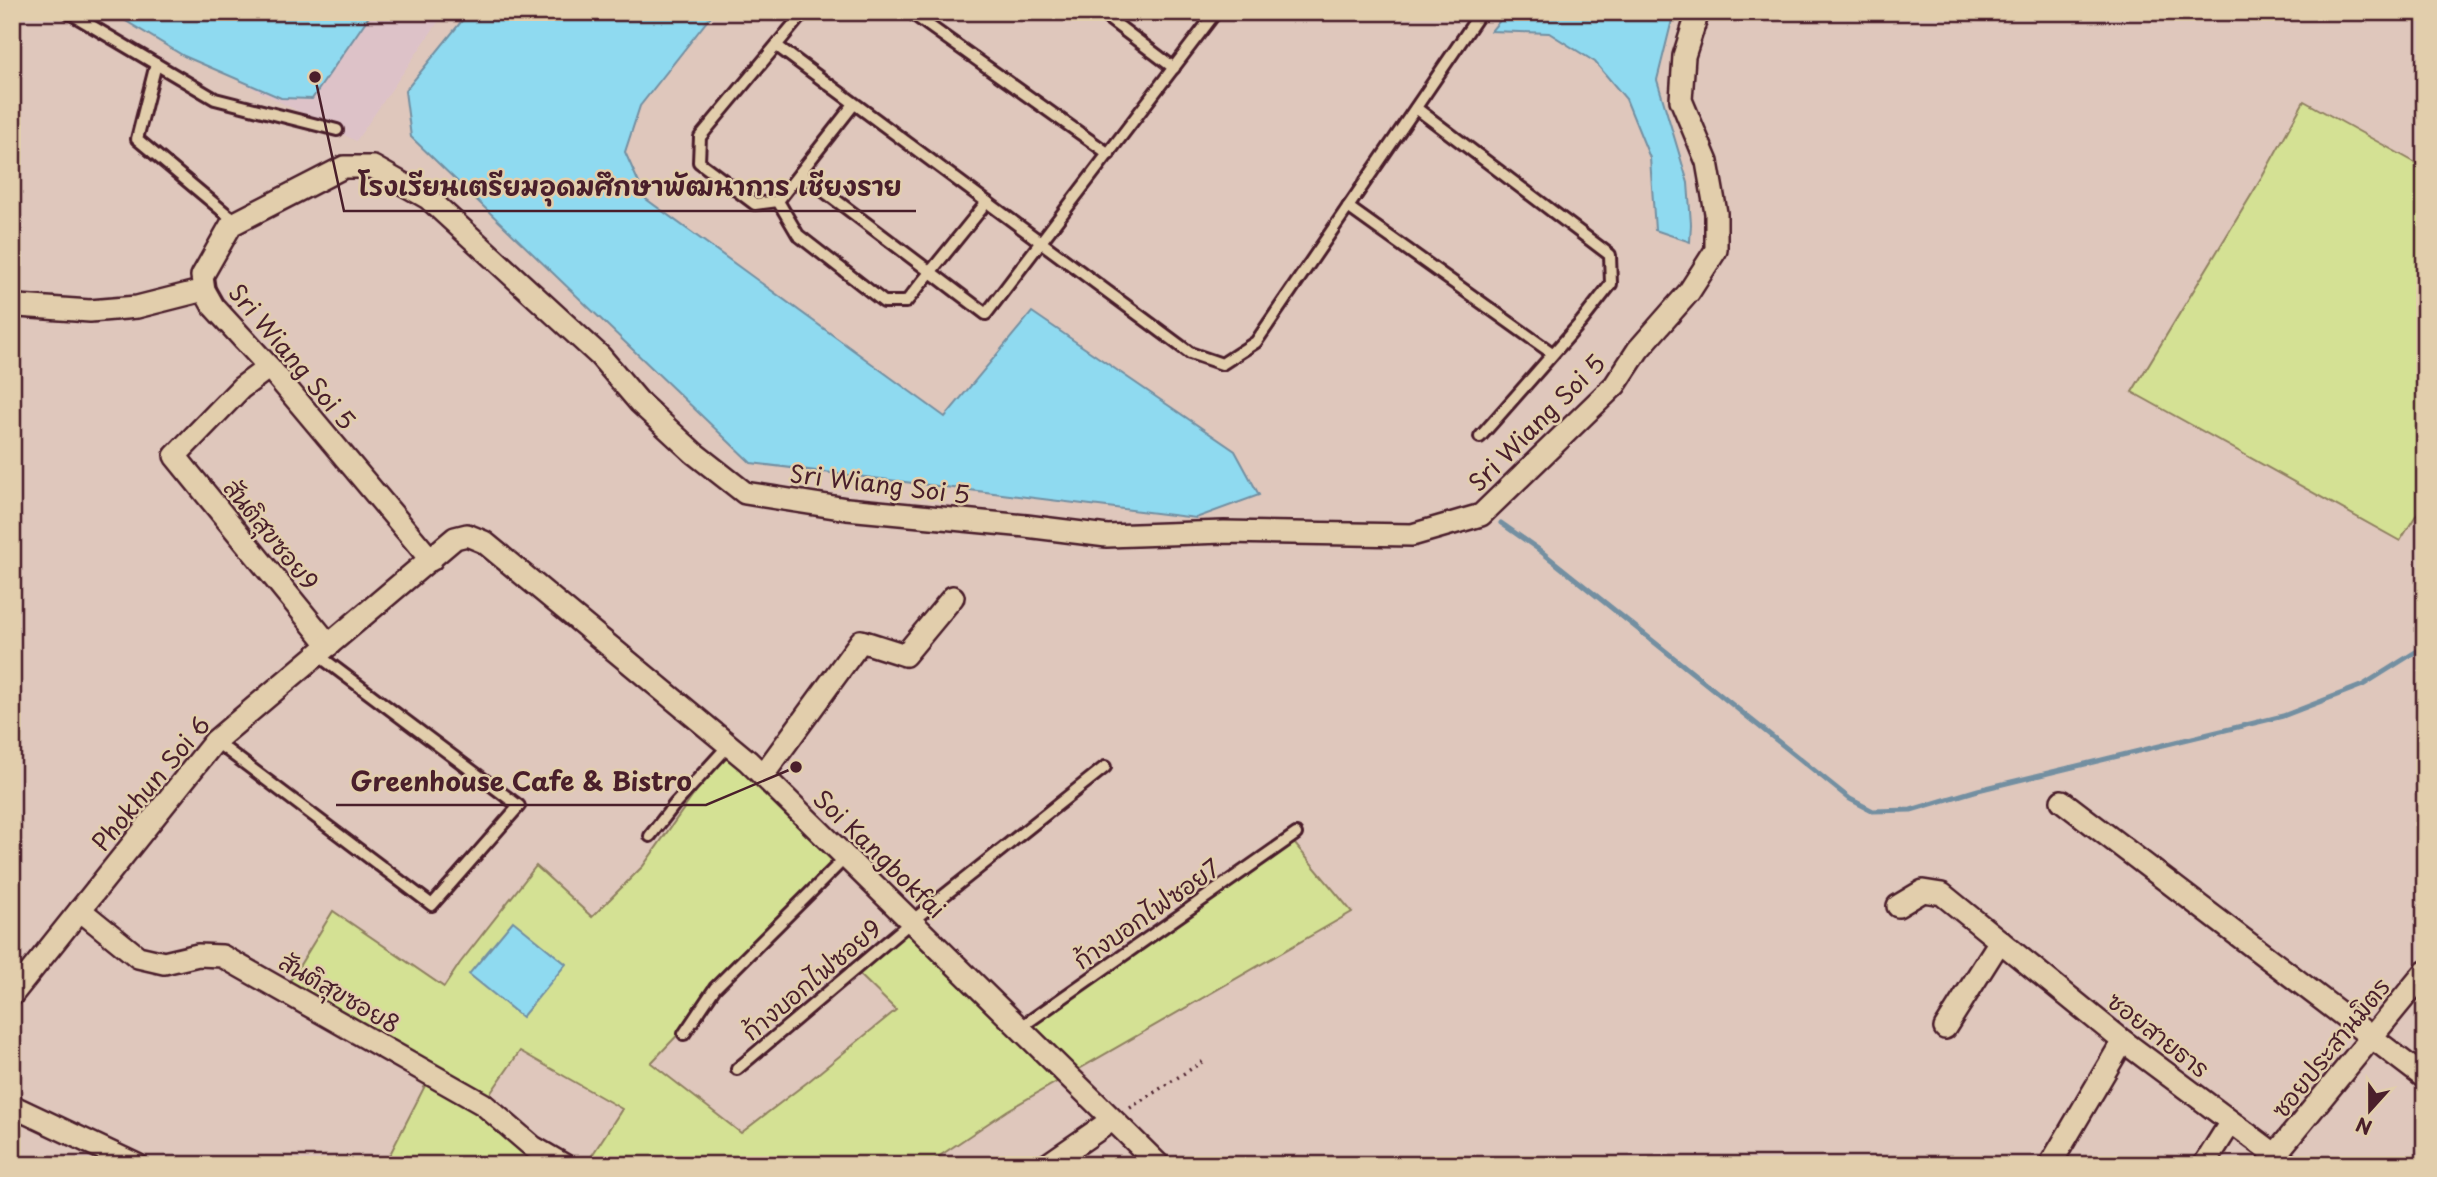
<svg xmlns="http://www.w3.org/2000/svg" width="2437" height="1177" viewBox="0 0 2437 1177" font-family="'Playpen Sans','Playpen Sans Thai',sans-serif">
<rect width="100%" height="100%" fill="#dfc7bc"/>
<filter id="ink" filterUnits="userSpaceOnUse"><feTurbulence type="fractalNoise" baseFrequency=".0143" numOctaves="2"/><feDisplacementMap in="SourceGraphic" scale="14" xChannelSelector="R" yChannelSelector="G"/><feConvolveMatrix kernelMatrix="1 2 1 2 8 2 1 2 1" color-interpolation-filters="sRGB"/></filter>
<g filter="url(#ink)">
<polygon fill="#ddc2c8" points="105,12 445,12 356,141"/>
<g fill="#d4e194" stroke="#8f8060" stroke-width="2">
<polygon points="2304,101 2425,168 2425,501 2400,541 2132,392 2261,179"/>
<polygon points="729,745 846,857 651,1063 741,1133 809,1081 896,1010 854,969 912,921 1021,1026 1290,838 1352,912 1008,1110 926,1165 591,1165 587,1163 622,1109 520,1051 483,1104 533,1147 522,1165 396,1165 387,1160 431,1074 284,991 333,911 444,987 460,963 536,866 592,917 643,866"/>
</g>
<g fill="#8fdaf0" stroke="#738fa1" stroke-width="2">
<polygon points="111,12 372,12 312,99 281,98 184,56"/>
<polygon points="469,12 714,12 640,106 625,152 646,199 945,417 1032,312 1235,451 1259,495 1196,518 751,463 411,137 405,91"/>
<polygon points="1507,12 1674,12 1657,80 1688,183 1691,224 1690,242 1655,230 1650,158 1626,99 1595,62 1549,33 1491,31"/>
<polygon points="513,921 566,964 522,1017 469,974"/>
</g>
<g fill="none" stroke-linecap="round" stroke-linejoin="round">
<polyline stroke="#738fa1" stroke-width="5" points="1501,523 1538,549 1850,799 1873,811 1911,810 1978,790 2283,716 2363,685 2425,646"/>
<defs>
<g id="service">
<polyline points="68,12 215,99 337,130"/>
<polyline points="804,12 700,137 699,162 755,204 778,201 854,104"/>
<polyline points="910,12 1109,154"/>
<polyline points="1100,12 1174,68"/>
<polyline points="777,46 1190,353 1222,364 1256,342 1481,12"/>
<polyline points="156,64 137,139 236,222"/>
<polyline points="1416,108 1610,255 1611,284 1582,321 1480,437"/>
<polyline points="800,173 986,314 1216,12"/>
<polyline points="778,201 798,235 884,302 906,302 987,202"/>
<polyline points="1348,207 1552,353"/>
<polyline points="215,741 432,905 519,806 318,655"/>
<polyline points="650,836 675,804 729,745"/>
<polyline points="1021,1027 1296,834"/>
<polyline points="684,1034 715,988 846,857"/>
<polyline points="737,1069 912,921 1105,767"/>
</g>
<g id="minor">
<polyline points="12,302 18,306 90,311 137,307 204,290"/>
<polyline points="269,367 241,388 175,456 329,645"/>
<polyline points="431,560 269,367 213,306 204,290 202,276 231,225 344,167 373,167 428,198 600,356 640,403 694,453 745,493 847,509 1026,526 1107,536 1224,532 1412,535 1481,515 1615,385 1638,350 1689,292 1716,250 1716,213 1707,162 1681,100 1684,56 1698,12"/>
<polyline points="763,775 861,641 905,655 953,597"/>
<polyline points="2062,801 2425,1078"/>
<polyline points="1898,906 1923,891 1942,894 2123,1041 2289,1165"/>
<polyline points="80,910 138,957 164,963 198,955 222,956 483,1104 533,1147 564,1165"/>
<polyline points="12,995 215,741 455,538 467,535 484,542 748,761 1159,1165"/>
<polyline points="1945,1028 2000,941"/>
<polyline points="12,1106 137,1165"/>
<polyline points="2275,1155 2425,972"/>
<polyline points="1047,1165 1112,1120"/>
<polyline points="2050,1165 2123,1041"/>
<polyline points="2204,1165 2231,1122"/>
</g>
</defs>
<use href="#service" stroke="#4a1f2b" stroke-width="16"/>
<use href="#minor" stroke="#4a1f2b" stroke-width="26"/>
<polyline stroke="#4a1f2b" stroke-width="3.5" stroke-dasharray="2 5" stroke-linecap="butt" points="1130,1108 1205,1060"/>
<use href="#service" stroke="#e2ceac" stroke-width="10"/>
<use href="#minor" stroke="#e2ceac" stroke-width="21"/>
</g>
</g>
<g text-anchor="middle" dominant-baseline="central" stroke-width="5" stroke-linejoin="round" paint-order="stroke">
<g font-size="24" fill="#4a1f2b" stroke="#e2ceac">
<text transform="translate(293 356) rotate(50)">Sri Wiang Soi 5</text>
<text transform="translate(1536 422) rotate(-45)">Sri Wiang Soi 5</text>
<text transform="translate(880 483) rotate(7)">Sri Wiang Soi 5</text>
<text transform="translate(272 534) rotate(51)">สันติสุขซอย9</text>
<text transform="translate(150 783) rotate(-50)">Phokhun Soi 6</text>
<text transform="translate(880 853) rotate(44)">Soi Kangbokfai</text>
<text transform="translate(1146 913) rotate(-35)">ก้างบอกไฟซอย7</text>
<text transform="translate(811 979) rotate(-40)">ก้างบอกไฟซอย9</text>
<text transform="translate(340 992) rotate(30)">สันติสุขซอย8</text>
<text transform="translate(2159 1034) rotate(38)">ซอยสายธาร</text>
<text transform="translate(2330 1047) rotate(-51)">ซอยประสานมิตร</text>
</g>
</g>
<path fill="none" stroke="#4a1f2b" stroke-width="2.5" d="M315 77L344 211H916M796 767L706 805H336"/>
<g fill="#4a1f2b" stroke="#e2ceac" stroke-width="2.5">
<circle cx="315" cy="77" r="7"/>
<circle cx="796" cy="767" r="7"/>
</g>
<g font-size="26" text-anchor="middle" font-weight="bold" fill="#4a1f2b" stroke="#e2ceac" stroke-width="5" stroke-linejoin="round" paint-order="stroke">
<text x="630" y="196">โรงเรียนเตรียมอุดมศึกษาพัฒนาการ เชียงราย</text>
<text x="521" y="791">Greenhouse Cafe &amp; Bistro</text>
</g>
<rect width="2437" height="1177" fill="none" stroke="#e2ceac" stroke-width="42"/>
<rect x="21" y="21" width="2395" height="1135" fill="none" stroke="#4a1f2b" stroke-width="2.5" filter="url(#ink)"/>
<g transform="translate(2370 1110) rotate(201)" stroke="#e2ceac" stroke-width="5" paint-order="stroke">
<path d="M0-5L12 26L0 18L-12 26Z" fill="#4a1f2b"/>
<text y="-10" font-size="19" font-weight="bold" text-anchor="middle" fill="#4a1f2b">N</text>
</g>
</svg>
